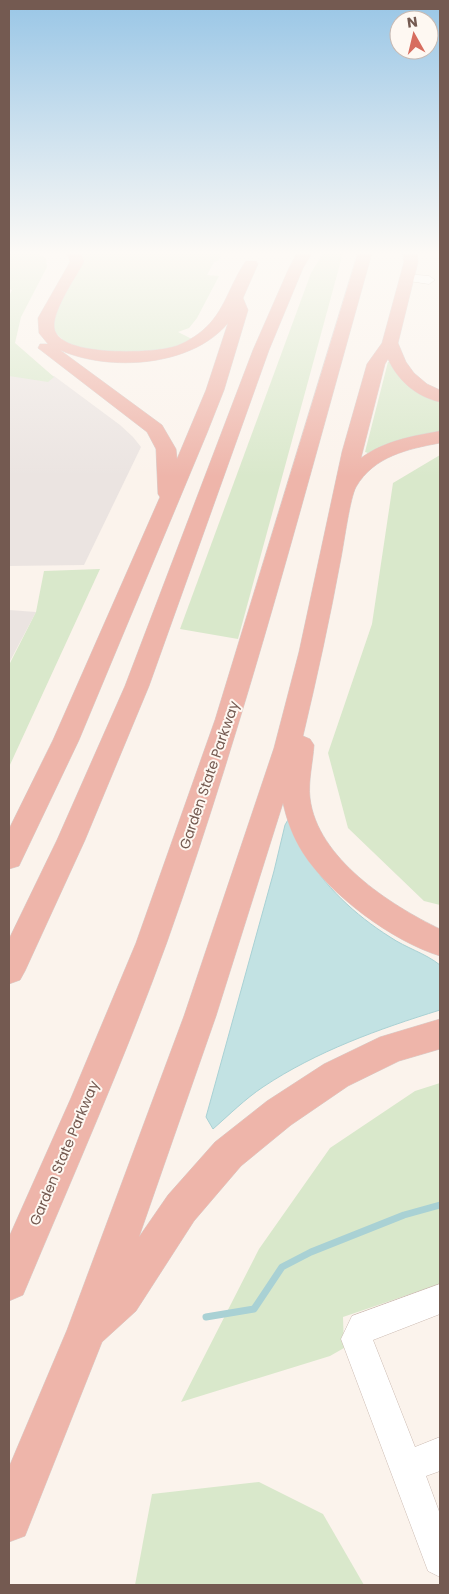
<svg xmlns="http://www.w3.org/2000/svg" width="449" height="1594" viewBox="0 0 449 1594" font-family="Poppins,sans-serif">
<rect width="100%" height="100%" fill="#fbf3ec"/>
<g fill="#ebe4e1">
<polygon points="9,372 54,376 120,425 133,437 141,447 84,565 9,566"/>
<polygon points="9,610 36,612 9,663"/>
</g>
<g fill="#d9e8cb">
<polygon points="9,253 37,253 46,258 47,267 21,317 15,343 54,377 48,382 9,376 9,296 12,290 9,289"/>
<polygon points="79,253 223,253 218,261 214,262 207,275 219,276 197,318 189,328 178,332 192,339 173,348 141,354 87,351 64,341 52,329 52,318 82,264"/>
<polygon points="323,253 343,253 238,639 180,629 311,273"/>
<polygon points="388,362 391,362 432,398 440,401 440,434 396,442 368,453 365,452"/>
<polygon points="440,455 440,905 424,901 348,828 328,753 372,624 393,483"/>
<polygon points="100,569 9,767 9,665 36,612 44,571"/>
<polygon points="440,1083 440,1284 343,1317 344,1348 330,1356 181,1402 259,1249 330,1148 415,1091"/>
<polygon points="259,1482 323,1514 364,1585 135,1585 152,1494"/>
</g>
<path fill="#c2e2e3" stroke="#a9d1d4" d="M289 818C294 829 298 840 303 850 324 886 355 915 390 937 406 948 425 953 440 965V1010C379 1029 317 1051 263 1087 245 1099 229 1115 213 1129L206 1117 274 871 285 825Z"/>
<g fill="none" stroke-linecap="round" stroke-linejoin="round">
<polyline stroke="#a9d1d4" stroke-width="7" points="206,1317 254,1309 282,1267 311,1252 404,1215 440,1205"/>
<defs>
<g id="minor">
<polygon points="406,274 429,276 435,280 429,284 402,280 400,278"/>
<polygon points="440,1284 440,1314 373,1340 415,1447 440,1437 440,1471 426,1476 440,1514 440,1577 428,1571 341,1339 352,1316"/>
</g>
<g id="highway">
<path d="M67 253H81L84 262C76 277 49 315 55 331 64 356 146 353 168 348 180 346 192 339 202 331 225 312 229 285 246 261H256L258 264 243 298 248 310 224 390 207 433 79 740 19 866 9 869V829L53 740 160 497 158 494 156 449 147 432 38 348 40 344H48L39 333 38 318 70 262ZM228 323 206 390 177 459 176 449 162 425 60 350C109 372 192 367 228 323Z"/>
<polygon points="297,253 312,253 303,268 269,350 149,686 85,840 25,971 20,980 9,984 9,939 57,840 125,686 253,350 289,268"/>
<path d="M358 253H372C307 484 247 716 167 942 124 1061 72 1178 23 1295L9 1301V1237L71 1098 136 943 215 720Z"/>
<path d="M403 253H417L418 262 398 343 406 362 414 373 427 384 440 390V402C417 397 398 381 388 359L385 364 361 458C384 441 412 436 440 431V443C408 449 374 456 356 487 350 498 344 543 341 558 330 618 317 677 303 736L310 739 314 745C313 762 308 781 310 798 317 858 390 905 440 929V956C392 941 330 895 303 853 293 837 287 821 283 803L216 1016 139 1237 168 1195 215 1142 267 1101 324 1064 380 1037 440 1019V1049L399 1061 348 1086 291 1125 241 1166 194 1221 136 1311 102 1342 25 1536 9 1542V1467L67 1330 184 1016 274 748 299 652 342 452 367 364 382 343 404 262Z"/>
</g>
</defs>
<use href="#minor" stroke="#ccbbb2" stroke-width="1"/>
<use href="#highway" stroke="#d8d1ce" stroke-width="1"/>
<use href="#minor" fill="#fff" fill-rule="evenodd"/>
<use href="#highway" fill="#eeb5aa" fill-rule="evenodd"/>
</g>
<linearGradient id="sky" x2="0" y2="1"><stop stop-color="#99c6e6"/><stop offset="0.53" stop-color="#fdfaf6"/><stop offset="1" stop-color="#fdfaf6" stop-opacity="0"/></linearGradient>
<rect width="449" height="477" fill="url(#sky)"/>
<g text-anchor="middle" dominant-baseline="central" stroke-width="4" stroke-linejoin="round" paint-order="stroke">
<g font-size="14" fill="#745a51" stroke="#fef8f2">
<text transform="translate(209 775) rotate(-71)">Garden State Parkway</text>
<text transform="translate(64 1153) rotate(-67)">Garden State Parkway</text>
</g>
</g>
<rect width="449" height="1594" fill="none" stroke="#745a51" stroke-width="20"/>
<g transform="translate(414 35) rotate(352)"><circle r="24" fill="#fef8f2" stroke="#c7b9b2"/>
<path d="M0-4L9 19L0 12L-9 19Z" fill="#d76d5f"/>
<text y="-8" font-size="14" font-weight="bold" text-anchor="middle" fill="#745a51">N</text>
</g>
</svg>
